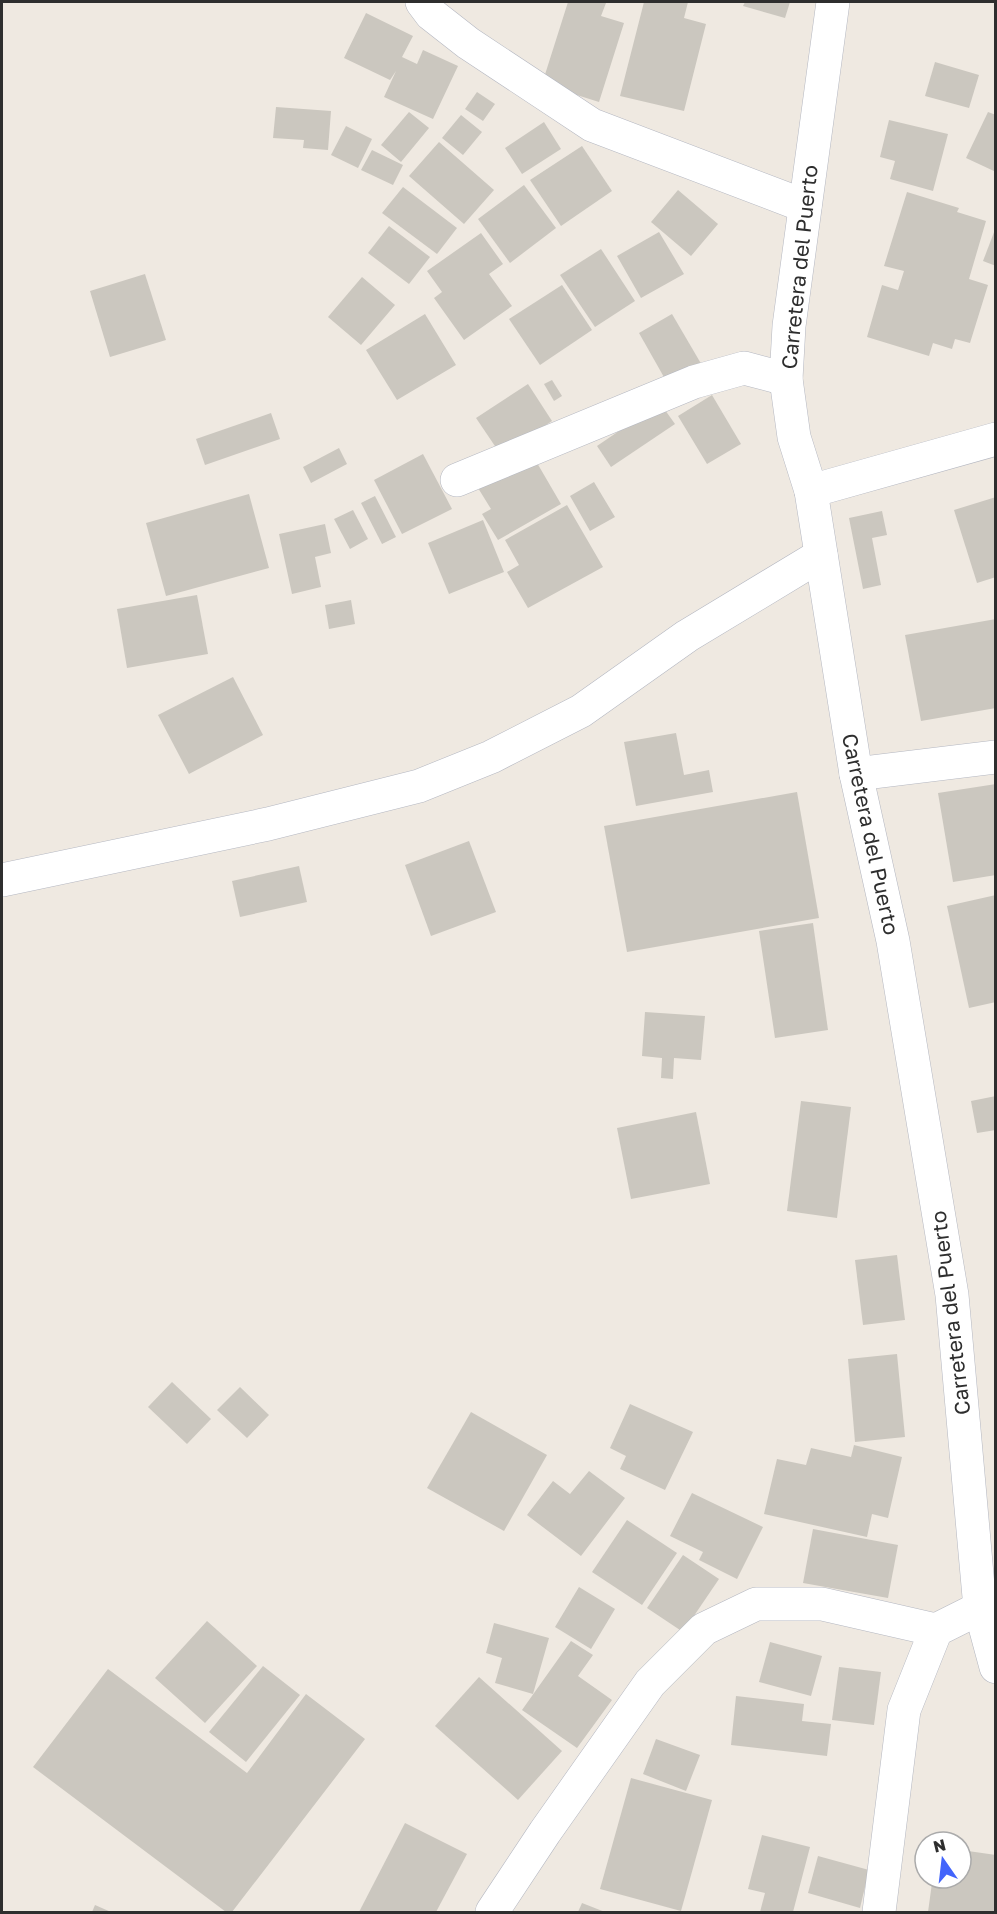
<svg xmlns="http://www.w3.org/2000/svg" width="997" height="1914" viewBox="0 0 997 1914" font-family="'Golos Text',sans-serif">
<rect width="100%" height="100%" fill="#efe9e1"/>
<g fill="#cbc7bf">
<polygon points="568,2 606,3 601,16 624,23 599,102 542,84"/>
<polygon points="644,2 688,2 684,18 706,24 684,111 620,96"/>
<polygon points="745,2 790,2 785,18 743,6"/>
<polygon points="366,13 413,36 402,57 417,64 423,50 458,66 433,119 384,97 396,71 390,80 344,58"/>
<polygon points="935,62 979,75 969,108 925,96"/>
<polygon points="477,92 495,104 483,121 465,109"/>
<polygon points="276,107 331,111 328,150 303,148 304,140 273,138"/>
<polygon points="409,112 429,128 401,162 381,145"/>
<polygon points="988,112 996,115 996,172 966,158"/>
<polygon points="461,115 482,132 463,155 442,138"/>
<polygon points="889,120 948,134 933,191 890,179 895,161 880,157"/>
<polygon points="544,122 561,149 522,174 505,148"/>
<polygon points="346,126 372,139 358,168 331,155"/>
<polygon points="439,142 494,190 464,224 409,176"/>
<polygon points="582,146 612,191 561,226 530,180"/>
<polygon points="372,150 403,165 393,185 361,170"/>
<polygon points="524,185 556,228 510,263 478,219"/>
<polygon points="403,187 457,228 437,254 382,213"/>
<polygon points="678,190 718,224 691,256 651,222"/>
<polygon points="907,192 959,208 957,212 986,221 969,279 988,285 970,343 955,339 952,349 933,343 929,356 867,337 882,285 898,290 904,271 884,266"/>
<polygon points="389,226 430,257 409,284 368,253"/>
<polygon points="996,227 996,266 983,261"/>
<polygon points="659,232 684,274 641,298 617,256"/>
<polygon points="481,233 503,264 489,274 512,306 464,340 434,298 442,292 427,271"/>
<polygon points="601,249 635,301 595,327 560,275"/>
<polygon points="145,274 166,340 110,357 90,291"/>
<polygon points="362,277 395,305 361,345 328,317"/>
<polygon points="562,285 592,330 540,365 509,319"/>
<polygon points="425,314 456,365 397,400 366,350"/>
<polygon points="672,314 703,367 669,386 639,333"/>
<polygon points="552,380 562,396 554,401 544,384"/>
<polygon points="528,384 552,421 501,455 476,418"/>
<polygon points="712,395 741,444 707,464 678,416"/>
<polygon points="660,403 675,424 611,467 597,446"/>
<polygon points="271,413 280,439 205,465 196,439"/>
<polygon points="339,448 347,464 311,483 303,467"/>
<polygon points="423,454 452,509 402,534 374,480"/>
<polygon points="533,456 561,504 498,540 482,514 491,509 478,488"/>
<polygon points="594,482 615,517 590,531 570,496"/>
<polygon points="249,494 269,568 166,596 146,523"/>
<polygon points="375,496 396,537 382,544 361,503"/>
<polygon points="996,497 996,577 977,583 954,510"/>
<polygon points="567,505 603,567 528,608 507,572 519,565 505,540"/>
<polygon points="353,510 368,539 350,549 334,519"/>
<polygon points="882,511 887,535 872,538 881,585 863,589 849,518"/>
<polygon points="483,520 504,572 449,594 428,543"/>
<polygon points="325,524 331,553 315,557 321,587 292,594 279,534"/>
<polygon points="197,595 208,654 127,668 117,609"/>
<polygon points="351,600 355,624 329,629 325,605"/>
<polygon points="996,619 996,708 921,721 905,635"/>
<polygon points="233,677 263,735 189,774 158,715"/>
<polygon points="676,733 684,775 709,770 713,792 636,806 624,742"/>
<polygon points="996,784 996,875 953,882 938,793"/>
<polygon points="797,792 819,918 627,952 604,826"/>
<polygon points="469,841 496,912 431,936 405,865"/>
<polygon points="299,866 307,902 240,917 232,881"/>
<polygon points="996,895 996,1002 969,1008 947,906"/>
<polygon points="813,923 828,1030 775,1038 759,931"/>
<polygon points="645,1012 705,1016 701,1060 674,1058 673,1079 661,1078 662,1058 642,1056"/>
<polygon points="996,1096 996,1130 977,1133 971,1101"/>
<polygon points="801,1101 851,1107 837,1218 787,1211"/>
<polygon points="696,1112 710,1184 631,1199 617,1128"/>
<polygon points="897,1255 905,1320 863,1325 855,1260"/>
<polygon points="897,1354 905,1437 855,1442 848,1359"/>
<polygon points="172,1382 211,1419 187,1444 148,1407"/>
<polygon points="240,1387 269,1415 247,1438 217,1410"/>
<polygon points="630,1404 693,1432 665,1490 620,1469 626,1456 610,1448"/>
<polygon points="471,1412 547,1455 504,1531 427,1488"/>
<polygon points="854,1445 902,1457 888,1518 872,1514 867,1537 764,1514 777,1459 806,1465 811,1448 851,1457"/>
<polygon points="589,1471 625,1498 581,1556 527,1515 553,1481 570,1494"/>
<polygon points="692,1493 763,1527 737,1579 699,1560 703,1552 670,1536"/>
<polygon points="627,1520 677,1553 642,1605 592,1572"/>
<polygon points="813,1529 898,1545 888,1598 803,1583"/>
<polygon points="683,1555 719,1579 683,1632 647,1608"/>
<polygon points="579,1587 615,1609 591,1649 555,1627"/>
<polygon points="207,1621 257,1666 205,1723 155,1678"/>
<polygon points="494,1623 549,1638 533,1694 495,1683 502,1658 486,1653"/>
<polygon points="571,1641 593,1655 578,1676 612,1700 577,1748 522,1710"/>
<polygon points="770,1642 822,1656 811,1696 759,1682"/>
<polygon points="263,1666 300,1695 246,1762 209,1732"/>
<polygon points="839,1667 881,1672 874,1725 832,1720"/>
<polygon points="108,1669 247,1773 306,1694 365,1739 232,1912 226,1912 33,1767"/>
<polygon points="479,1677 562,1751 518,1800 435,1726"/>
<polygon points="736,1696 804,1704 802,1721 831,1724 827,1756 731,1745"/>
<polygon points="656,1739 700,1755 686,1791 643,1774"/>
<polygon points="631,1778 712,1800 681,1911 600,1889"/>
<polygon points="405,1823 467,1854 436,1912 359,1912"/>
<polygon points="762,1835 810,1847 793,1912 760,1912 765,1893 748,1889"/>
<polygon points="961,1850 996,1855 994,1912 928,1912 932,1883 944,1885 945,1878 961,1878"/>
<polygon points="818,1856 869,1870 860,1908 808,1893"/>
<polygon points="582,1903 605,1912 578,1912"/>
<polygon points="95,1905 111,1912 92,1912"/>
</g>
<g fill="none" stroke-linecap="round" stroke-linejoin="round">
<defs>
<g id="street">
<polyline points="422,2 431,14 468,43 592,125 805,206"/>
<polyline points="457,480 694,382 744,368 786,379"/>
<polyline points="811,491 996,439"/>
<polyline points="856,774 996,757"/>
<polyline points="2,880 268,824 419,786 491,757 581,711 687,636 821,555"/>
<polyline points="492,1912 545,1832 650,1683 704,1629 756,1604 822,1604 936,1630"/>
<polyline points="879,1912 904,1710 936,1630 980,1608"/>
</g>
<polyline id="secondary" points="833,2 789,326 786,379 794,437 811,491 856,774 893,941 952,1295 980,1608 996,1667"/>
</defs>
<use href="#street" stroke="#b4b7c1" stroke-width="34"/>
<use href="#secondary" stroke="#b4b7c1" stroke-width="34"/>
<use href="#street" stroke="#fff" stroke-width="33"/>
<use href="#secondary" stroke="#fff" stroke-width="33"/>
</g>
<g text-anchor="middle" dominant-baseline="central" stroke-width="4.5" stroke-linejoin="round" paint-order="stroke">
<g font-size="21" fill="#2e2e2e" stroke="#fff">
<text transform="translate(799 267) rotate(-84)">Carretera del Puerto</text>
<text transform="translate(871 834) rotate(78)">Carretera del Puerto</text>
<text transform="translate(950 1313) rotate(-97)">Carretera del Puerto</text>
</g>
</g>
<rect width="997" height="1914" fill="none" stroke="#2e2e2e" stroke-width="6"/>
<g transform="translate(943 1860) rotate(346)"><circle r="28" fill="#ffffff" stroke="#ababab" stroke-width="1.5"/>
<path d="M0-4.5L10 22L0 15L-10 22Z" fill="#4264fb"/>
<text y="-9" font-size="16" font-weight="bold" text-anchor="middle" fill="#2e2e2e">N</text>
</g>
</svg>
